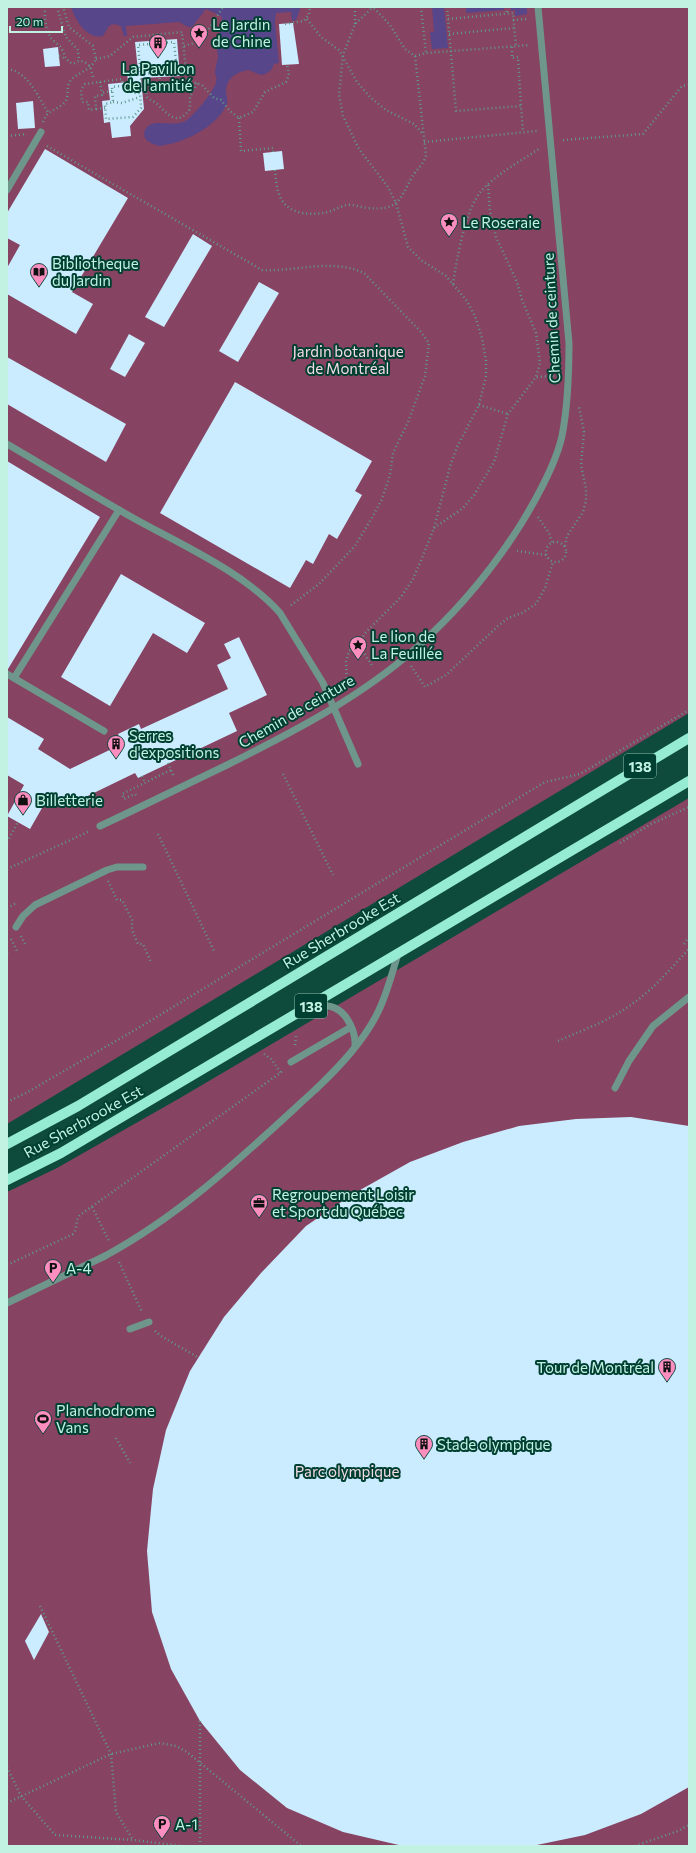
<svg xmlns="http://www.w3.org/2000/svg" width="696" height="1853" viewBox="0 0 696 1853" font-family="Commissioner,sans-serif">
<rect width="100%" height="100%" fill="#0e4b3c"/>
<g fill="#874362">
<polygon points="7,7 689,7 689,713 7,1124"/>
<polygon points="689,798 689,1846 7,1846 7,1192 57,1168 180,1098"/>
</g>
<g fill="#57468a">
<path d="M71 7H301L296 20 292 21 291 12 276 13 275 22 279 63 274 64 272 69C262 78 260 75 249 70 238 71 226 78 226 91 226 96 229 101 226 106 214 129 183 143 159 146 152 144 141 140 145 130 152 116 174 129 187 120 194 115 215 90 216 82 217 78 216 76 215 73 215 67 218 61 218 55 217 50 216 47 217 43 218 33 225 26 221 16L206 9 192 27H188L179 22 126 26 127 36H124L121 26C108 21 109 28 103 36 87 40 75 20 71 7Z"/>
<polygon points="432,7 444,7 448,48 432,49 430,32 434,32"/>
<polygon points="466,7 504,7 504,10 466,13"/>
<polygon points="511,7 527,7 527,14 515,16 515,10 511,11"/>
</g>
<g fill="#cbecff">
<polygon points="293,23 299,64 282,65 279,24"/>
<polygon points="177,39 180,76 141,78 144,109 130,126 131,136 112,138 110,122 104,123 102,101 110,100 108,84 128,82 127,72 138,71 135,42"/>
<polygon points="58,47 60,66 45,67 43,49"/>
<polygon points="33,101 35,128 18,129 16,103"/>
<polygon points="45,149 128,198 72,292 93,304 76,334 7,294 7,268 20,245 7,238 7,213"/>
<polygon points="282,151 284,169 265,171 263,153"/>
<polygon points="193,234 212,246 164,327 145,317"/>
<polygon points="259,282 279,293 238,362 219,351"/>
<polygon points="129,334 145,343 125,377 110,369"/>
<polygon points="7,357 126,424 106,462 7,404"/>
<polygon points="235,382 372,461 355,491 362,495 337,539 329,534 313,564 306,560 290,588 160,513"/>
<polygon points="7,461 100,517 8,669 7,669"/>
<polygon points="121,574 205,623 187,653 153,633 110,706 61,677"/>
<polygon points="239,637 267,695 229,713 237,731 138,778 135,773 69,805 50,794 30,829 7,816 24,785 7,775 7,717 44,739 38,749 70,769 122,744 118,734 139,724 141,729 228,689 217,665 231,658 224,644"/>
<polygon points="631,1117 689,1126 689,1787 641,1814 585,1835 532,1846 403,1846 343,1832 287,1808 240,1770 200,1721 171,1669 152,1612 147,1551 153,1489 166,1430 190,1371 224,1317 261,1273 306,1226 353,1194 410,1162 463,1142 519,1126 576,1119"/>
<polygon points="41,1614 49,1632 34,1660 25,1641"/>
</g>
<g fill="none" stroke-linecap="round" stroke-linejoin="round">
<g stroke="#619889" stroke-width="2.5" stroke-dasharray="1 3" stroke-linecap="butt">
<path d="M45 7C44 16 46 31 51 38 54 42 60 45 62 49 65 56 66 61 73 64L79 61C90 62 91 68 93 77"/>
<polyline points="57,7 66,37 78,50 79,61"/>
<polyline points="421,7 426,53"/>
<polyline points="447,7 456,111 521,106 523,132"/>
<polyline points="507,7 507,13"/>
<polyline points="307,19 321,37 339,50 357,82 371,98 386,110 414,124 423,134"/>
<polyline points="448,19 513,13 516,46"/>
<polyline points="513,20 527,19"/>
<polyline points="285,24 304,21 309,14 310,7"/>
<polyline points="355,24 355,7"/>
<polyline points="449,34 514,28"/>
<polyline points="184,46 201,41 223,7"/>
<polyline points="512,47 512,58 518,57 521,106"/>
<polyline points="59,56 66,59"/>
<polyline points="415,56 426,53 530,45"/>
<path d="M96 59 110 56 133 37 182 32 187 80 145 85 147 97C149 100 154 101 157 104 168 114 177 127 190 109V97L197 83"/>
<path d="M7 69C28 71 38 97 48 112"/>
<polyline points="159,70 160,83"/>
<polyline points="187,80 202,85 214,98 221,100 230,111 239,118 253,112 265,92 286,82 289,75 287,64"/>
<polyline points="100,82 102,93"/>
<polyline points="131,85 112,87 113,102 105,104 106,119 133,117 141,108 140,93 132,93 130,75 177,71 174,42 138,45 142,89 146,88"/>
<polyline points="112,91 102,93 102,95 95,96 96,109 89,110 88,102 82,102 81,90 85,84 122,79 123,86"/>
<polyline points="113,102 122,103 140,97"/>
<polyline points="96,109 105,108"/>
<polyline points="239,118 241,151 273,148 273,153"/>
<path d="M43 122C47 110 55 111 63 104 70 98 66 90 69 83 74 73 90 72 96 59L93 46 69 27 63 7"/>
<polyline points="7,136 27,134"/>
<polyline points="563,140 643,134 682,86 689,85"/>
<polyline points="424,142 537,131"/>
<path d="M47 146 262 270C295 272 332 258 364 273L421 332 429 343 425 376 408 422 393 453 390 475 382 499 373 516 355 546 319 584 290 606"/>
<path d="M275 170C276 178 276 186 279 194 286 215 310 216 328 212 334 210 340 207 346 205 352 204 360 207 367 208 398 211 399 201 412 177 416 170 425 163 426 155L415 56 405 49 390 25 373 7"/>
<polyline points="488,185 490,211 496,237 517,282 522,300 536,333 540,363 536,377"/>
<path d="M453 284C457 258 465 209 482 190 498 173 521 161 540 148"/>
<polyline points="479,405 508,414"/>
<polyline points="538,517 549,533 552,542"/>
<polyline points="434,528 463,508 474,495 494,462 508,414 536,377 557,376"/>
<circle cx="556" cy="552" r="10"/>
<polyline points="565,546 567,536 583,512 586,501 586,489 581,465 584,432 579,407"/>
<polyline points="517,551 546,555"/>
<polyline points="358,644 373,667"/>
<polyline points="411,666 425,687 446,675 498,626 508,618 522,613 536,604 545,588 553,562"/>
<polyline points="347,686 346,662 349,651 358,644 366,632 401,597 413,579 422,558 434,528 451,463 457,447 479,405 486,376 486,361 482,338 475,316 467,301 446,276 421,260 408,247 396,203 388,187 359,149 343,116 339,95 343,55 355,24 373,7"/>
<polyline points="168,763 174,777"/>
<polyline points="283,774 333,875"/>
<polyline points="142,776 145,783"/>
<polyline points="136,795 135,794 124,799 122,794 171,770"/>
<polyline points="158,834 215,953"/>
<polyline points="7,842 18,822"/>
<polyline points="620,843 651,824 689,807"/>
<polyline points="7,869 90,831"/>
<polyline points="108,881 117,900 122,900 132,920 132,930 138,944 143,944 151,962"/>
<polyline points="7,908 17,903"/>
<polyline points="21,936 26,946"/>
<polyline points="11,939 17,951"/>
<polyline points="684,944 689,937"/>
<polyline points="7,953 8,955"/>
<path d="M558 1041C583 1030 611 1020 632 1004 654 989 671 968 689 949"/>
<polyline points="295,1045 296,1036"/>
<polyline points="264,1054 271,1059 281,1073"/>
<polyline points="7,1102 26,1093 140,1027 545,782 580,774 689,710"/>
<polyline points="92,1207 109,1241"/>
<polyline points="119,1262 142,1312"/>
<path d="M7 1265 73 1234C78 1228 75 1220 80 1215L283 1071"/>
<polyline points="155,1331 161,1336 199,1358"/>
<polyline points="116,1438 130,1463"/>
<polyline points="40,1606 111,1754 116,1812 133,1840"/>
<polyline points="7,1767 21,1796 55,1835 133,1840 182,1846"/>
<polyline points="7,1803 111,1754 160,1743 176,1746 187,1752 300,1845 304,1846"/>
<polyline points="200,1846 200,1721"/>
<polyline points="635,1846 678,1831 689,1825"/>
</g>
<g stroke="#6e968a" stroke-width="7">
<polyline points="7,190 41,132"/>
<path d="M7 444C50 469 92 495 135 519 182 545 245 573 280 613L323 683 358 764"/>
<polyline points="7,674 104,731"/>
<polyline points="14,678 119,510"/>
<path d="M100 826C143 806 185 785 227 765 293 732 361 697 416 648 457 612 492 570 521 524 535 501 556 464 562 436 568 405 569 375 569 343L538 7"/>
<polyline points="16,927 23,916 35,905 107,870 117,867 143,867"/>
<path d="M313 1005C320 1005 328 1005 335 1008 348 1014 356 1033 355 1046"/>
<polyline points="291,1062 351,1027"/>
<polyline points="615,1088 629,1061 653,1026 689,997"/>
<path d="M316 1089C339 1067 364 1041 378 1012 387 994 392 973 398 954"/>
<polyline points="7,1303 105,1256"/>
<polyline points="130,1329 149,1322"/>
</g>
<g stroke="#96ecd2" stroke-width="10">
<polyline points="7,1144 78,1106 689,738"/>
<polyline points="7,1180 61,1153 689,781"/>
</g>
<path stroke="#6e968a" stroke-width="7" d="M105 1256C186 1212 249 1150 316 1089"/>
</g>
<defs>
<symbol id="sight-pin" viewBox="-11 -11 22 30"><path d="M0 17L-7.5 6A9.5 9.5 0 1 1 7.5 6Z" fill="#fd8ebf" stroke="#004032"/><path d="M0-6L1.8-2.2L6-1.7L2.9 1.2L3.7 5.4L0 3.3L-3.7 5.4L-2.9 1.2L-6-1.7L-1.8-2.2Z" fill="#111"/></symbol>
<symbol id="building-pin" viewBox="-11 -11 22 30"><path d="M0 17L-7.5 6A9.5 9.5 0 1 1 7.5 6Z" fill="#fd8ebf" stroke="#004032"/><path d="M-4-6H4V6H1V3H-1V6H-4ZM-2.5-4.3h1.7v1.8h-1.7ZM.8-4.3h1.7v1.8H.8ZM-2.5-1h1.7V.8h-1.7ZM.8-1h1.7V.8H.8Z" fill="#111"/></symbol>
<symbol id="library-pin" viewBox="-11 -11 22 30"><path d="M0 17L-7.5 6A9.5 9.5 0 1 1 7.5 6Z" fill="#fd8ebf" stroke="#004032"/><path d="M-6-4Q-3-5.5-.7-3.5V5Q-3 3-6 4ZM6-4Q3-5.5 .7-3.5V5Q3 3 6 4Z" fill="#111"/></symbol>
<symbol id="shop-pin" viewBox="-11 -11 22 30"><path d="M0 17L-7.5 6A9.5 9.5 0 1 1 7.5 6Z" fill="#fd8ebf" stroke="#004032"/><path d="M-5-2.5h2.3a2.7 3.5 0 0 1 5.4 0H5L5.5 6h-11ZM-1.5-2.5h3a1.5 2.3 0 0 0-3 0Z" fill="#111"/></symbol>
<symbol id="office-pin" viewBox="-11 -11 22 30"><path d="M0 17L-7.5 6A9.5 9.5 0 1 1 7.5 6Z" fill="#fd8ebf" stroke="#004032"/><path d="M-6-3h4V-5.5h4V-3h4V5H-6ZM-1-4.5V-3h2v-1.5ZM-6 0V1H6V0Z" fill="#111"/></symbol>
<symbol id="parking-pin" viewBox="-11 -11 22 30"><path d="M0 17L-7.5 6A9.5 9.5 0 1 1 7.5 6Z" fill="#fd8ebf" stroke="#004032"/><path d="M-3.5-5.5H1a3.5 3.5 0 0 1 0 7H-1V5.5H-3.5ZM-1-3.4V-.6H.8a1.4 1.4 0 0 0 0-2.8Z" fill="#111"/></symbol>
<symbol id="stadium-pin" viewBox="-11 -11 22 30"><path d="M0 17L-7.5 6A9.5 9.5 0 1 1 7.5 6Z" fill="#fd8ebf" stroke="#004032"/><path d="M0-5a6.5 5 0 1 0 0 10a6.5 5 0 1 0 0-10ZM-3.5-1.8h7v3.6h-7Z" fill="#111"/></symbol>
</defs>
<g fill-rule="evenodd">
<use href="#sight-pin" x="189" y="23" width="20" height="27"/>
<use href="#building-pin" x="148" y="33" width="20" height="27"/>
<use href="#sight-pin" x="439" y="212" width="20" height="27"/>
<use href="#library-pin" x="29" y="262" width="20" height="27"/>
<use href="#sight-pin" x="348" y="635" width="20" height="27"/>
<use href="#building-pin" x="106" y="734" width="20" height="27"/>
<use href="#shop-pin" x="13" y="790" width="20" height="27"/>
<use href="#office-pin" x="249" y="1193" width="20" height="27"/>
<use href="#parking-pin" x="43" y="1258" width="20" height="27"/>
<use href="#building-pin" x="657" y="1357" width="20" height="27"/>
<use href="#stadium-pin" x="33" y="1409" width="20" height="27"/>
<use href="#building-pin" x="414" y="1434" width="20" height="27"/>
<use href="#parking-pin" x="152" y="1814" width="20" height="27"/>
</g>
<g text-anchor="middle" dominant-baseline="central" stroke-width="4" stroke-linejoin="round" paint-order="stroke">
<g fill="#004032" stroke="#88bdad" stroke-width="1">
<rect x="624" y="754" width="32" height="24" rx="3"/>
<rect x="295" y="994" width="32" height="24" rx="3"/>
</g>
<g font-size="14" font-weight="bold" fill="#c2f2e2">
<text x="640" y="766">138</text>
<text x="311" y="1006">138</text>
</g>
<g font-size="15" fill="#c2f2e2" stroke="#004032" text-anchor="start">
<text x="212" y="24">Le Jardin<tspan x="212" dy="17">de Chine</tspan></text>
<text x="158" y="68" text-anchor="middle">La Pavillon<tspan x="158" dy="17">de l'amitié</tspan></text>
<text x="462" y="222">Le Roseraie</text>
<text x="52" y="263">Bibliotheque<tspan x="52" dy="17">du Jardin</tspan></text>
<text x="371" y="636">Le lion de<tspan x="371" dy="17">La Feuillée</tspan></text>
<text x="129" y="735">Serres<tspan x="129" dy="17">d'expositions</tspan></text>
<text x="36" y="800">Billetterie</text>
<text x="272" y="1194">Regroupement Loisir<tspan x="272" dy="17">et Sport du Québec</tspan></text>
<text x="66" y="1268">A-4</text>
<text x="654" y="1367" text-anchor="end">Tour de Montréal</text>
<text x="56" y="1410">Planchodrome<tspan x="56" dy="17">Vans</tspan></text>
<text x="437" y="1444">Stade olympique</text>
<text x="175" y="1824">A-1</text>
</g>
<g font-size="15" fill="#c2f2e2" stroke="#004032">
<text transform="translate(551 318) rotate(-93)">Chemin de ceinture</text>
<text transform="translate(296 711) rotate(-30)">Chemin de ceinture</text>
<text transform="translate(341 930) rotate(-31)">Rue Sherbrooke Est</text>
<text transform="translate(83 1121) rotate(-29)">Rue Sherbrooke Est</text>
</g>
<g font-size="15" fill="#f4dce5" stroke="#004032">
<text x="348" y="351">Jardin botanique<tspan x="348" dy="17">de Montréal</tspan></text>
<text x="347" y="1471">Parc olympique</text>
</g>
</g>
<rect width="696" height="1853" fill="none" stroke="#c2f2e2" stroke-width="16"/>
<path d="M10 26v6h52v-6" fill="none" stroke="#c2f2e2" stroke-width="2"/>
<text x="16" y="26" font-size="12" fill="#c2f2e2" stroke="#004032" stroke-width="3" paint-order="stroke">20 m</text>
</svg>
